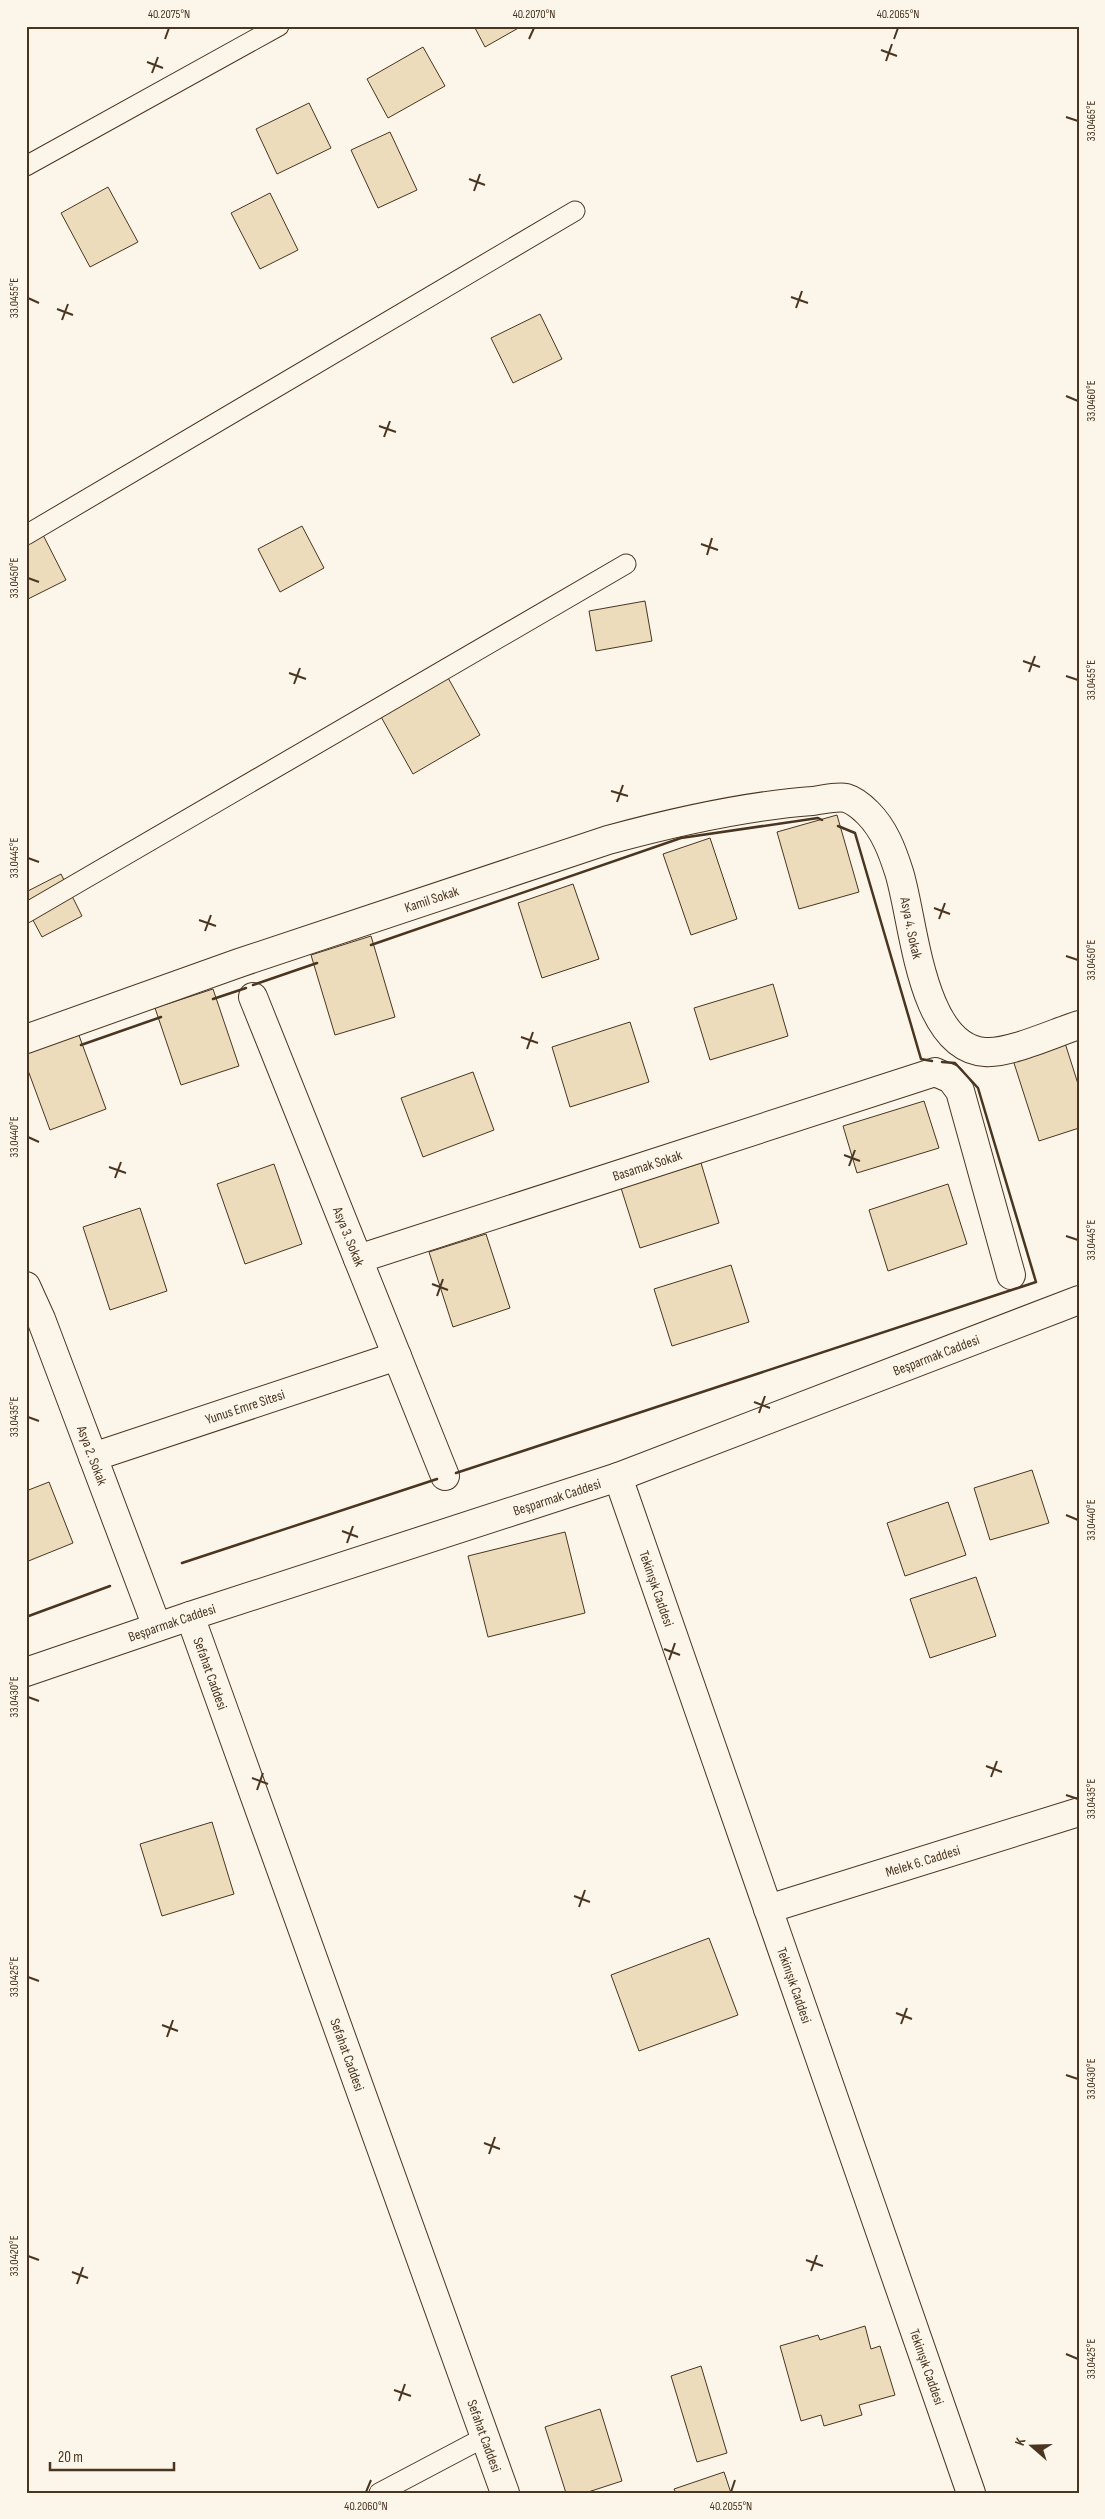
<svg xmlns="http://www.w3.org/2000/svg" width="1105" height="2519" viewBox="0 0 1105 2519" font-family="'Sofia Sans Condensed',sans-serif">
<rect width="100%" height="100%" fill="#fbf6e9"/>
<g fill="#ecdcbc" stroke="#4a3520">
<polygon points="474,26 522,26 485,47"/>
<polygon points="423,47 445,86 388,118 367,79"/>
<polygon points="309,103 331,148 277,174 256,129"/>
<polygon points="390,132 417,190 378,208 351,150"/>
<polygon points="108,187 138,242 90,267 61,213"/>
<polygon points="270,193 298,250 260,269 231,213"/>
<polygon points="540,314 562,359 513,383 491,338"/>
<polygon points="302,526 324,568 280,592 258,549"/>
<polygon points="41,531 66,580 26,600 26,538"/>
<polygon points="645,601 652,641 596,651 589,611"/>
<polygon points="447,676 480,735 413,774 380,715"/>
<polygon points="837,815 859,892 799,909 777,832"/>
<polygon points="710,838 737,919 691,935 663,854"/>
<polygon points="61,874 82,916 42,937 26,907 26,892"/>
<polygon points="573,884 599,959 542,978 518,903"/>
<polygon points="371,936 395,1017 335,1035 311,955"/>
<polygon points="773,984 788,1036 710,1060 694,1008"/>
<polygon points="213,989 239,1066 181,1085 155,1008"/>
<polygon points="630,1022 649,1082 570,1107 552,1047"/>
<polygon points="77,1030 106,1109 50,1130 26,1065 26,1049"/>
<polygon points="1065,1043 1079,1087 1079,1128 1039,1141 1013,1060"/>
<polygon points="473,1072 494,1130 423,1157 401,1098"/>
<polygon points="924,1101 939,1148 857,1173 843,1126"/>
<polygon points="701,1163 719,1223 640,1248 621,1188"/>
<polygon points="274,1164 302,1244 245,1264 217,1184"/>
<polygon points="948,1184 967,1244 888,1271 869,1210"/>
<polygon points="140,1208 167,1291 110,1310 83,1227"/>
<polygon points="486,1234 510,1308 453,1327 429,1252"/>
<polygon points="731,1265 749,1322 672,1346 654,1289"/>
<polygon points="1032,1470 1049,1523 990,1540 974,1488"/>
<polygon points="49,1482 73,1543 26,1562 26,1491"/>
<polygon points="948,1502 966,1555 905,1576 887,1523"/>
<polygon points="565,1532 585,1613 488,1637 468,1556"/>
<polygon points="976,1577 996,1636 930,1658 910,1599"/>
<polygon points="212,1822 234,1894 162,1916 140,1844"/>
<polygon points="709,1938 738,2015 639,2051 611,1975"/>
<polygon points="865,2326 871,2349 880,2346 895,2395 859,2405 862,2415 824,2426 821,2415 801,2421 780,2346 818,2335 820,2340"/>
<polygon points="701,2366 727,2453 697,2462 671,2376"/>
<polygon points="600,2409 622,2481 585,2493 566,2493 545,2427"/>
<polygon points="724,2472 731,2493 676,2493 674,2489"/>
</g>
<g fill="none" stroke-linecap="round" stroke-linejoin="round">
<defs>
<g id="service">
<polyline points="26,166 279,26"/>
<polyline points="26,535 575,211"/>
<polyline points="26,913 626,564"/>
<polyline points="379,2493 485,2437"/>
</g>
<g id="minor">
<path id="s1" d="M253 997 445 1476"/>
<path id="s2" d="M26 1039 239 963 608 840C674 822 743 806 812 801 822 800 836 796 846 798 853 800 862 807 868 813 884 829 892 850 899 872 914 919 920 1048 985 1052 1009 1054 1054 1033 1079 1025"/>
<path id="s3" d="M358 1259 935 1072 951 1079 960 1091 1011 1275"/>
<path id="s4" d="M26 1286 41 1319 157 1627"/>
<path id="s5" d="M93 1457 397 1356"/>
<path id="s6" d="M618 1477 971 2493"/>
<path id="s7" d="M190 1616 505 2493"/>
</g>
<g id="tertiary">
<path id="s8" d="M26 1672 190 1616 618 1477 1079 1300"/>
<path id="s9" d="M768 1909 1079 1812"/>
</g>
</defs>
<use href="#service" stroke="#4a3520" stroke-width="21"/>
<use href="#minor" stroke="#4a3520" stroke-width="30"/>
<use href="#tertiary" stroke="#4a3520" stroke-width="30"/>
<use href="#service" stroke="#fbf6e9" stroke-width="19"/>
<use href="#minor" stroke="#fbf6e9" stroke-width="28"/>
<use href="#tertiary" stroke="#fbf6e9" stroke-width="28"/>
<g stroke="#4a3520" stroke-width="2.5">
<polyline points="838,826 855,833 921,1059 932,1061"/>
<polyline points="371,945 681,838 818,818 822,820"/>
<polyline points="253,985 317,963"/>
<polyline points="213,999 246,988"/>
<polyline points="81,1045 161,1017"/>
<polyline points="456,1473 1036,1282 978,1088 955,1063 942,1062"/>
<polyline points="182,1563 437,1479"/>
<polyline points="26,1617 110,1586"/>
</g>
</g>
<path fill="none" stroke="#4a3520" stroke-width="2" d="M165 39 169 28M529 39 534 28M894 39 898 28M881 50 897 56M886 61 892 44M147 62 163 68M152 73 158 57M1066 117 1078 121M469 179 485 185M474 191 480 174M791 297 808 303M28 298 39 303M796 308 802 291M57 309 73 315M62 320 68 304M1066 396 1078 401M379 426 396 432M384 437 390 421M701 544 718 550M707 555 712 538M28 578 39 582M1023 661 1040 667M1029 672 1035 656M289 673 306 679M1066 676 1078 680M294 684 300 668M611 791 628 796M617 802 623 785M28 858 39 862M934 908 950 914M939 919 945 903M199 920 216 926M205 931 211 915M1066 956 1078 960M521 1037 538 1043M527 1049 533 1032M28 1137 39 1142M844 1155 860 1161M849 1166 855 1150M109 1167 126 1173M115 1178 121 1162M1066 1236 1078 1240M432 1284 448 1290M437 1296 443 1279M754 1402 770 1408M759 1413 765 1396M28 1417 39 1421M1066 1515 1078 1520M342 1531 358 1537M347 1543 353 1526M664 1649 680 1655M669 1660 675 1643M28 1697 39 1701M986 1766 1002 1772M991 1777 997 1761M252 1778 268 1784M257 1790 263 1773M1066 1795 1078 1799M574 1896 590 1902M579 1907 585 1890M28 1977 39 1981M896 2013 912 2019M901 2024 907 2008M162 2025 178 2031M167 2037 173 2020M1066 2075 1078 2079M484 2143 500 2149M489 2154 495 2137M28 2256 39 2260M806 2260 823 2266M811 2271 817 2255M72 2272 88 2278M77 2284 83 2267M1066 2354 1078 2359M394 2390 411 2396M399 2401 405 2384M366 2492 371 2480M731 2492 735 2480"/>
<g text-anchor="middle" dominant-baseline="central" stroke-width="4" stroke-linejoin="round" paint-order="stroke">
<g font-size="14" fill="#4a3520" stroke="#fbf6e9">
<text stroke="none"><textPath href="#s2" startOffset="429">Kamil Sokak</textPath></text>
<text stroke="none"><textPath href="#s2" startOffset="1009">Asya 4. Sokak</textPath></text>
<text stroke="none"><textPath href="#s3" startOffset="304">Basamak Sokak</textPath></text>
<text stroke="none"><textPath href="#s1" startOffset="258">Asya 3. Sokak</textPath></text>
<text stroke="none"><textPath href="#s8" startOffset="964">Beşparmak Caddesi</textPath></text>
<text stroke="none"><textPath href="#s5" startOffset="160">Yunus Emre Sitesi</textPath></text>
<text stroke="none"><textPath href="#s4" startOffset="182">Asya 2. Sokak</textPath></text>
<text stroke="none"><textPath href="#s8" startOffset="559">Beşparmak Caddesi</textPath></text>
<text stroke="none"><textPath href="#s6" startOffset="118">Tekinışık Caddesi</textPath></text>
<text stroke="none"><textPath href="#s8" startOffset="154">Beşparmak Caddesi</textPath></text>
<text stroke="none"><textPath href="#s7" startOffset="61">Sefahat Caddesi</textPath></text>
<text stroke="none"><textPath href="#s9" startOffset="162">Melek 6. Caddesi</textPath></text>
<text stroke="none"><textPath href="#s6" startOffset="538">Tekinışık Caddesi</textPath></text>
<text stroke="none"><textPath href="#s7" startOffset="466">Sefahat Caddesi</textPath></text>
<text stroke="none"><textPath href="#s6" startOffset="942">Tekinışık Caddesi</textPath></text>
<text stroke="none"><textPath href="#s7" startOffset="871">Sefahat Caddesi</textPath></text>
</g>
</g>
<rect width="1105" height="2519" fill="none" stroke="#fbf6e9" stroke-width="55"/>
<g transform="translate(1032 2446) rotate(290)" stroke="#fbf6e9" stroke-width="4" paint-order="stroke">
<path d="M0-4L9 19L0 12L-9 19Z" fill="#4a3520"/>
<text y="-8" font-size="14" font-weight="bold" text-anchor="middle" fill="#4a3520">K</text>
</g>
<path d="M50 2462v8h124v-8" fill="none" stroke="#4a3520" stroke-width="2.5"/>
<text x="58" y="2462" font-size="15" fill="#4a3520" stroke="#fbf6e9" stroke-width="4" paint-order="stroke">20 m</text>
<rect x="28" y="28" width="1050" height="2464" fill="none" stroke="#4a3520" stroke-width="2"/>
<g font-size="12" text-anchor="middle" fill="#4a3520">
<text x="169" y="18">40.2075°N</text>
<text x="534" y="18">40.2070°N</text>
<text x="898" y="18">40.2065°N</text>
<text transform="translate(1091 121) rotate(-90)" y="4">33.0465°E</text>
<text transform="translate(14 298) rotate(-90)" y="4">33.0455°E</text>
<text transform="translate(1091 401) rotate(-90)" y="4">33.0460°E</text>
<text transform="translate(14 578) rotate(-90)" y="4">33.0450°E</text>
<text transform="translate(1091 680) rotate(-90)" y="4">33.0455°E</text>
<text transform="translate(14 858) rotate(-90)" y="4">33.0445°E</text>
<text transform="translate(1091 960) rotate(-90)" y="4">33.0450°E</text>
<text transform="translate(14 1137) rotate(-90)" y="4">33.0440°E</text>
<text transform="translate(1091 1240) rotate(-90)" y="4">33.0445°E</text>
<text transform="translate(14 1417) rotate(-90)" y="4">33.0435°E</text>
<text transform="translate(1091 1520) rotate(-90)" y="4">33.0440°E</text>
<text transform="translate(14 1697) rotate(-90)" y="4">33.0430°E</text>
<text transform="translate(1091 1799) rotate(-90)" y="4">33.0435°E</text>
<text transform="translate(14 1977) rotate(-90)" y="4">33.0425°E</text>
<text transform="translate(1091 2079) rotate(-90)" y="4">33.0430°E</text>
<text transform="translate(14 2256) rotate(-90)" y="4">33.0420°E</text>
<text transform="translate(1091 2359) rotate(-90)" y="4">33.0425°E</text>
<text x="366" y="2510">40.2060°N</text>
<text x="731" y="2510">40.2055°N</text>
</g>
</svg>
